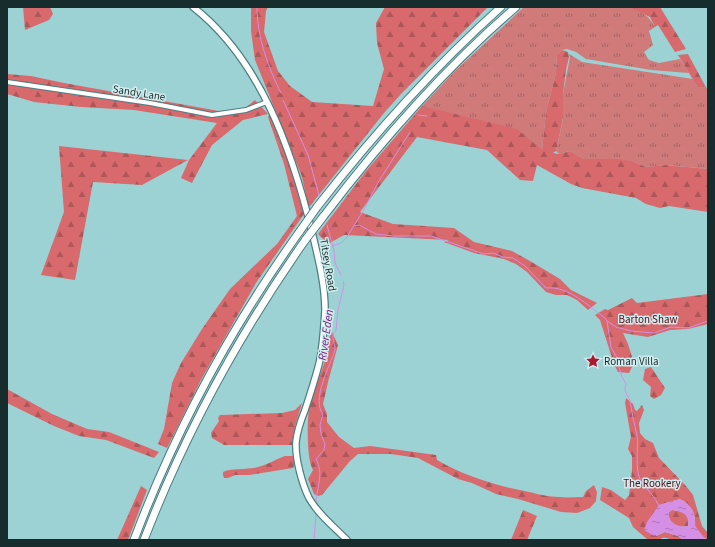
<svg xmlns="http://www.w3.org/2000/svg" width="715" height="547" viewBox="0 0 715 547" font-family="'Source Sans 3',sans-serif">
<defs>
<pattern id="grass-tufts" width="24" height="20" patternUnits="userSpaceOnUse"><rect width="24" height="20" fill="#d07a7a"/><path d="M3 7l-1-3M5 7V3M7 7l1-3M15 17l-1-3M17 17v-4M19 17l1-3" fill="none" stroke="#a86464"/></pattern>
<pattern id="forest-firs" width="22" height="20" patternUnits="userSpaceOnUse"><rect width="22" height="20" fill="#d8696c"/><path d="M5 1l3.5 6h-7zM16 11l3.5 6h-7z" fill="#ae5759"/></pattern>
<pattern id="water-ripples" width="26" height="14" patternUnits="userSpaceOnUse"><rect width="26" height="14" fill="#d58fe5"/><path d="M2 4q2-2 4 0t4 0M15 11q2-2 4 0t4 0" fill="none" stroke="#ac75ba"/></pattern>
</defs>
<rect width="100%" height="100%" fill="#9cd2d4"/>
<g fill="url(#grass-tufts)">
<path d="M524 7H628C642 13 647 13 655 27L649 31 653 45 644 52 649 60 659 63 680 59 689 73 651 70 592 60 586 59 576 52 567 49 562 50 557 55 556 73 546 112 542 150 422 106 455 71Z"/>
<polygon points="569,54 582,62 693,79 704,86 708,95 708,169 668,165 646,167 632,161 584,159 570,151 559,154 556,151 563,119 563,94 570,57"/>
</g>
<g fill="url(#forest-firs)">
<polygon points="23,7 50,7 53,14 49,20 25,30"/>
<polygon points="251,7 268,7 266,11 264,32 278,71 290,86 312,102 373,106 384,69 377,43 376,23 385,7 488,7 401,94 384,113 310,206 308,205 302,177 255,60 251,31"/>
<polygon points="628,7 660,7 686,49 675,52 658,25 655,27 650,17"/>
<polygon points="562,50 568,52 569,57 566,70 563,94 563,118 556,151 553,153 559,154 570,151 584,159 617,159 632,161 646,167 666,165 708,169 708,212 669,206 660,208 646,204 636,198 582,188 571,184 537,165 533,181 520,180 487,150 417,137 360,212 393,224 454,228 474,242 512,251 530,261 560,279 571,290 597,303 588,310 577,300 567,295 556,295 546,292 527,272 516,264 504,259 474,253 444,242 449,240 344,235 328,244 318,234 366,171 422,106 517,129 542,150 546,112 556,73 557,55"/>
<polygon points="688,54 708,91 708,95 704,86 699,87 692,78 678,55"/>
<polygon points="7,74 31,76 64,83 219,111 244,109 255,100 268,114 243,120 212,145 192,183 181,178 189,160 217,123 134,110 81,107 34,102 7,94"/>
<polygon points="270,114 288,160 304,214 256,283 202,378 167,448 158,444 164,429 172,383 181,363 202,329 230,289 277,244 297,216 284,164 268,117"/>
<polygon points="59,146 188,160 142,185 93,182 75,280 41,275 64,212"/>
<polygon points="708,294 708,324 688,329 670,330 648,337 623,333 628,344 634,363 629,373 618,372 614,364 600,320 595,315 605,309 608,310 632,298 637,303"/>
<path d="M331 330 338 345 328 382 323 404 327 414V422L339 437 354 448 370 446 436 455 437 460C465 476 496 486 529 492 538 494 549 497 559 497 567 498 575 497 583 497L586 491 594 485 597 492 596 501 590 508 577 513 561 512 518 499 496 494 472 483 458 479 418 458 391 454H358L350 461 322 495 318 496 314 494 308 479 313 470C306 458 307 416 310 402 314 389 320 377 324 364 327 353 329 341 331 330Z"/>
<polygon points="651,367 665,388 661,395 654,399 650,396 651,387 643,380 645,369"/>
<polygon points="7,389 52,414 87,429 109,432 159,452 154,458 106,440 79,436 54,426 7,403"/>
<path d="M626 398 633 404 635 410 637 411 642 405 644 410 639 423 640 433 645 439 653 443 659 458 686 486 693 495 702 526 708 533V540L702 536 695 526C696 512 691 505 680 499L659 505 656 536 665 532 678 536 683 540C680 540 675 541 672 540 667 538 664 536 659 540H648L633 527 629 518 600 500 602 487 611 490 625 500 629 495 632 470V456L628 449 631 437 625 403Z"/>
<polygon points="302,403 295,426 292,445 224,445 212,438 211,433 219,421 218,418 220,415 282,413 295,410"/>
<path d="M285 456H294V466L293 468 249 475H235L228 478H224L223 475V472C230 468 249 470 258 467 267 465 276 459 285 456Z"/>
<polygon points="141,486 147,490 128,540 117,540"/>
<polygon points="523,510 537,516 527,540 511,540"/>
<path d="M672 510C682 511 690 514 688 526 678 528 667 523 669 512Z"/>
</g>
<path fill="url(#water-ripples)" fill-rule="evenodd" d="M680 499C691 503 696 515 695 526L706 540H683L678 536 665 532 654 536 644 530 647 522 659 505ZM672 510C682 511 690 514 688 526 678 528 667 523 669 512Z"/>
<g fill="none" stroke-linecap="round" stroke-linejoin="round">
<g stroke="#d58fe5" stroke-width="1">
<path d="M257 7C257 37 268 67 281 93"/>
<polyline points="283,100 308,155 319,195"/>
<polyline points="418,115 427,116"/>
<polyline points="327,225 334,251 335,263 341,275"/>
<path d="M354 226 359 225 376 234 393 236H431L484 254 493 253 503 257 513 258 525 266 546 288C569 286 587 305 605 318L607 321 611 347 616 356 622 377 626 384C623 392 628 395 630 401 632 412 634 424 637 435 639 448 634 469 641 481 646 489 655 496 659 506"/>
<polyline points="332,246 341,243 347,237 363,211 379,181 410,132"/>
<polyline points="607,321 616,327 631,331 654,333 671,327 688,328 708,321"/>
<path d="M316 502C317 487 324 473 316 459L324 450 325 444 321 434 320 425 323 414C311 400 330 366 335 350 336 343 329 337 336 330L338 310 344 285 343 282"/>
<polyline points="314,540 316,513"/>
</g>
<defs>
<polyline id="street" points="7,82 150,103 212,115 246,110 267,102"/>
<path id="secondary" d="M193 7C261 60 292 151 312 232 318 257 325 284 325 310 324 328 323 346 319 364 315 379 310 395 305 410 301 420 297 431 296 442 295 458 302 484 309 498 318 514 334 527 347 540"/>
<g id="highway">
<path d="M317 207C373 135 433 68 501 7"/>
<path d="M323 217C381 141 444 69 516 7"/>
<path d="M134 540C175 431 232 326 300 231"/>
<path d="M144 540C185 433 240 333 306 239"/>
</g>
</defs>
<use href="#street" stroke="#4b7f81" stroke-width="6"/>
<use href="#secondary" stroke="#4b7f81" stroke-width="8"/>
<use href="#highway" stroke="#4b7f81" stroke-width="9"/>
<use href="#street" stroke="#fff" stroke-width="4"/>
<use href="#secondary" stroke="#fff" stroke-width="5.5"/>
<use href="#highway" stroke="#fff" stroke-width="7"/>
<defs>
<g id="highway-bridge">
<polyline points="300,231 317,207"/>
<polyline points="306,239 323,217"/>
</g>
</defs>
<use href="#highway-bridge" stroke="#4b7f81" stroke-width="9" stroke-linecap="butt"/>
<use href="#highway-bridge" stroke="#fff" stroke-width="7"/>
</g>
<defs>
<symbol id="sight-bare" viewBox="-9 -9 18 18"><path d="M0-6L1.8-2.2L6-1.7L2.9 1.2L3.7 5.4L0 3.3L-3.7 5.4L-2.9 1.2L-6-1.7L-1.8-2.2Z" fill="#ae1931" stroke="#d3edee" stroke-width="2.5" paint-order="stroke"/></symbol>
</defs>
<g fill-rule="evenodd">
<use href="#sight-bare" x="583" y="351" width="20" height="20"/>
</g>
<g text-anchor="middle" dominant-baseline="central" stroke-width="3" stroke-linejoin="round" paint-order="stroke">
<g font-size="11" fill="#162c2d" stroke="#d3edee">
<text transform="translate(139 93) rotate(9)">Sandy Lane</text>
<text transform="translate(328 265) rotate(80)">Titsey Road</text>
</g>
<g font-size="11" fill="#520a14" stroke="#d3edee">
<text x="648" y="319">Barton Shaw</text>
<text x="652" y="483">The Rookery</text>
</g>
<g font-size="11" fill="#162c2d" stroke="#d3edee" text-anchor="start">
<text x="604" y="361">Roman Villa</text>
</g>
<g font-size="12" font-style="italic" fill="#741f85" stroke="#d3edee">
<text transform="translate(326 335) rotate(-82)">River Eden</text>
</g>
</g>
<rect width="715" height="547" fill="none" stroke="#162c2d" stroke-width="16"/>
</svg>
